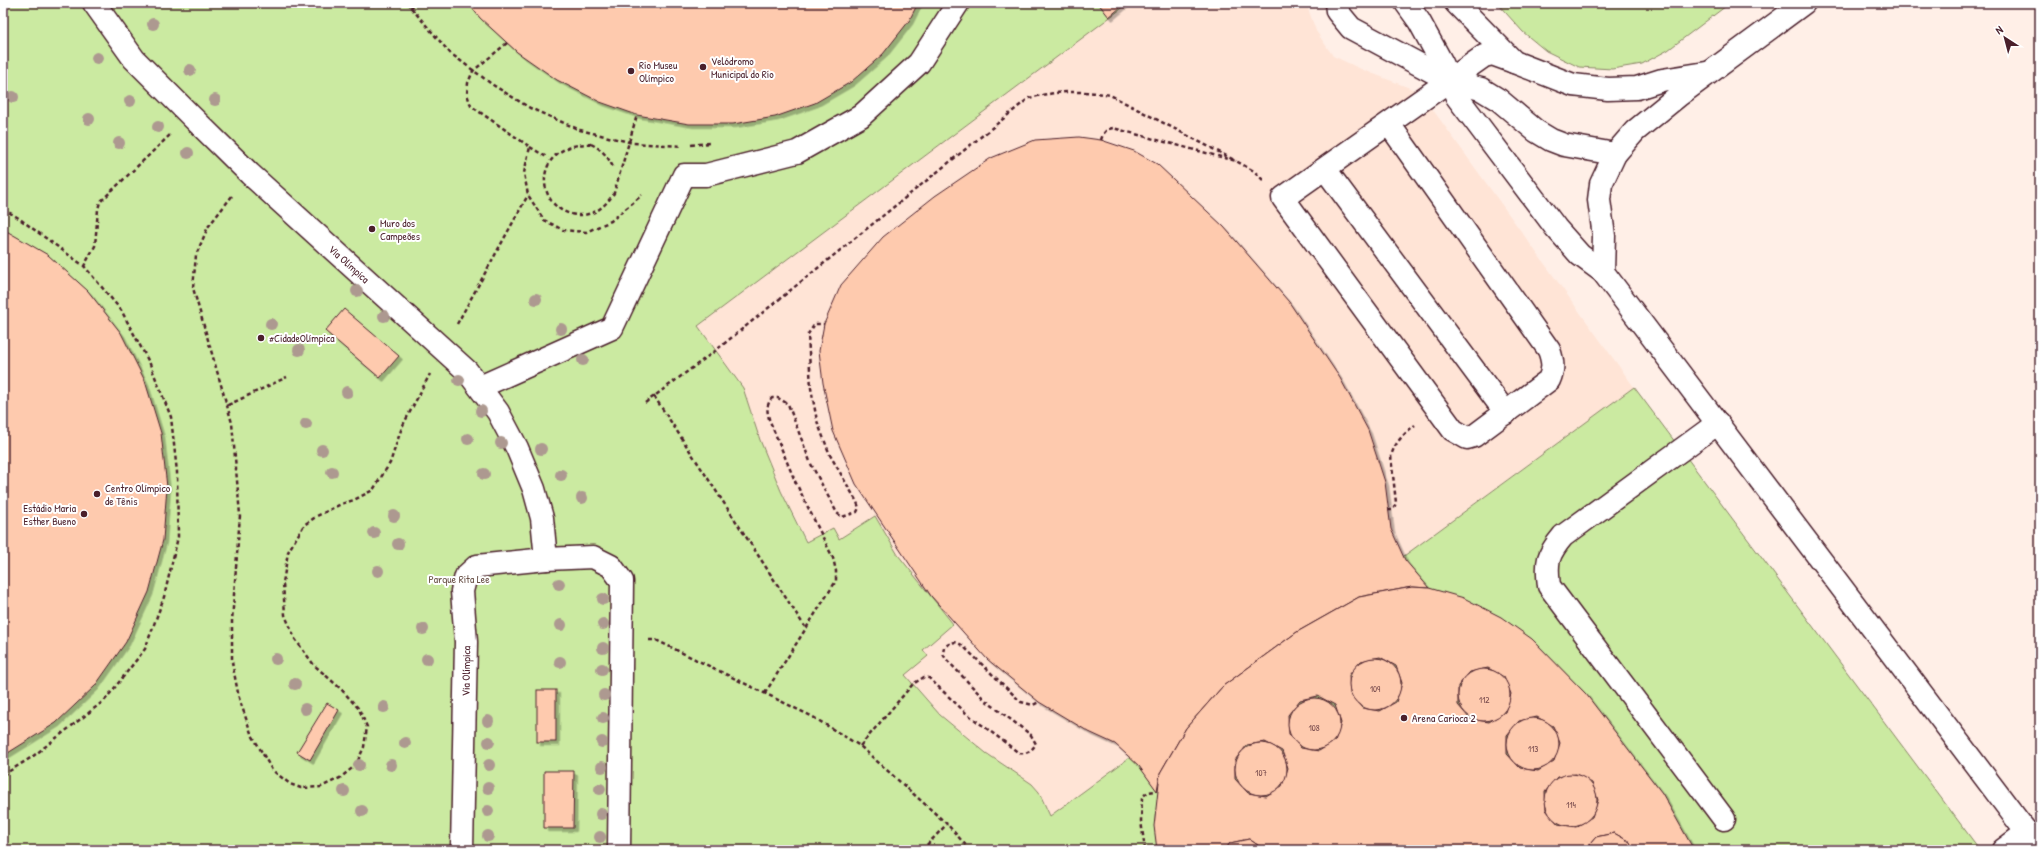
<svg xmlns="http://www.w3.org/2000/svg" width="2043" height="853" viewBox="0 0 2043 853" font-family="'Patrick Hand',sans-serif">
<defs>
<filter id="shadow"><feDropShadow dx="3.5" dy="3.5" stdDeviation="0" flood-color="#0004"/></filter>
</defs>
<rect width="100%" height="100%" fill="#ffefe7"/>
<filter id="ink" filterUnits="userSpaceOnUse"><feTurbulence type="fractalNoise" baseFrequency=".025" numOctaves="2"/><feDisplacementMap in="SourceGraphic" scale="8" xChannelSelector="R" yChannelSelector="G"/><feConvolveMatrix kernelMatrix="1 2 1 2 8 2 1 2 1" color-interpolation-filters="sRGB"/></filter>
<g filter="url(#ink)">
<polygon fill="#ffe4d6" points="1129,3 1306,3 1316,31 1333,56 1361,69 1420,92 1634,387 1050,816 1039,792 1032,784 986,753 940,715 905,675 807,542 781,491 760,440 743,388 698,326"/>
<g fill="#cbeaa1" stroke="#8a8466">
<polygon points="3,3 1129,3 698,326 743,388 760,440 781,491 806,542 833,528 839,539 875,516 898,555 953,624 923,650 928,656 905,675 940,715 986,753 1032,784 1039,792 1050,816 1634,387 1980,850 3,850"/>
<polygon points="1497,3 1730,3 1668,50 1642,64 1612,69 1579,67 1546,51 1523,32"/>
</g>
<g fill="#fecaae" stroke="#4a1f2b" fill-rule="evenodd" filter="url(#shadow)">
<polygon points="468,3 918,3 909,21 883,54 851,82 815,103 775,117 733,124 689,124 637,115 600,102 557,80 517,52 480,18"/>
<polygon points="1098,3 1126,3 1109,17"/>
<polygon points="1079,137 1101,140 1134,151 1157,164 1224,227 1289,302 1340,378 1368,430 1385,482 1391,529 1405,560 1429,588 1412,587 1359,597 1297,632 1223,686 1186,728 1160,773 1157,791 1139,766 1115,744 1089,732 1039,702 987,659 931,596 856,484 833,431 823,383 819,351 824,324 841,285 883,237 935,196 991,158 1035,140"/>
<polygon points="3,229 48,255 88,291 121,333 145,381 161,433 167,487 163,540 149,592 126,642 95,686 56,723 3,756"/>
<polygon points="344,309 399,356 380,378 325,331"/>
<path d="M1412 587 1429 588 1464 598 1501 617 1532 639 1586 694 1662 793 1694 850H1633L1630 842 1614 833 1596 837 1585 850H1265L1249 839 1230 843 1225 850H1157L1154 826 1160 773 1186 728 1223 686 1297 632 1359 597ZM1380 657 1396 666 1402 683 1396 702 1380 711 1362 708 1350 694 1349 675 1361 661ZM1488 668 1504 677 1511 694 1505 712 1489 722 1470 719 1458 705V686L1470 672ZM1318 696 1335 705 1341 723 1335 741 1319 751 1301 748 1289 734 1288 715 1300 700ZM1537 717 1553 726 1560 743 1554 761 1538 771 1520 768 1507 754V735L1519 721ZM1265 742 1282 751 1288 768 1282 786 1266 796 1248 793 1235 779V760L1247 745ZM1576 774 1592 783 1598 800 1592 817 1576 827 1558 824 1546 810 1545 792 1557 777Z"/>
<circle cx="1375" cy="684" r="26"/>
<circle cx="1484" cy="695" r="26"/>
<rect x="537" y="690" width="19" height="52"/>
<circle cx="1314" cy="724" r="26"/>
<polygon points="327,703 339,710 310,760 297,752"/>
<circle cx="1533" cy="744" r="26"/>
<circle cx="1261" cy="769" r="26"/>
<polygon points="544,771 574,771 573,828 544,828"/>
<circle cx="1571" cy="800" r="26"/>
<polygon points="1614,833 1630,842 1633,850 1585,850 1596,837"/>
<polygon points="1249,839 1265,850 1225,850 1230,843"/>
</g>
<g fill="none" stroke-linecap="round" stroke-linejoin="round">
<defs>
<g id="minor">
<polyline points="94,3 134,59 190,115 250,174 467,371 498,412 517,448 534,489 542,518 546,559 593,557 611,566 622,581 619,850"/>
<polyline points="1336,3 1337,11 1351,28 1450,81 1481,89 1499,100 1536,131 1551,140 1564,145 1615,154"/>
<polyline points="1406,3 1419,21 1442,63 1457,97 1476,122 1556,228 1580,255 1603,272 2040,850"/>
<polyline points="1456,3 1514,62 1573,85 1608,89 1637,88 1662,80 1706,73"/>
<path d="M1389 124 1549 350C1553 361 1554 369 1549 380L1474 436 1467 438 1453 430 1283 198 1484 56 1492 54 1514 62"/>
<polyline points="1325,169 1506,413"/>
<polyline points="1603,272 1604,236 1599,200 1601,184 1615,154 1635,131 1678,96 1804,3"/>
<polyline points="480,387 612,328 684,175 706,175 797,152 861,116 919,63 958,3"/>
<path d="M1718 423 1563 536C1547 555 1546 562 1549 586L1724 819"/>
<polyline points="462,850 466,642 462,591 466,576 477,566 546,559"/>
<polyline points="2003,850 2027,832"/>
</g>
</defs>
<use href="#minor" stroke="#4a1f2b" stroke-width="25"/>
<g stroke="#4a1f2b" stroke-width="2.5" stroke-dasharray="4 3" stroke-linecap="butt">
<polyline points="407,3 450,53 493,85 530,108 580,130 633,143 682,146"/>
<polyline points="410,8 417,3"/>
<polyline points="507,43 473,71 468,83 467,94 471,106 530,147 524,173 528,195 544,220 563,230 586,232 611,221 642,195"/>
<path d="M1101 140C1103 133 1106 129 1113 128L1236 161 1254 171 1263 180"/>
<path d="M591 144C603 150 608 157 614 169"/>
<polyline points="691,145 710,143"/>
<polyline points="530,147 548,158"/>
<polyline points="232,196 208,227 196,255 193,288 232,423 240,515 232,621 232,662 239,698 251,733 272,770 290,784 301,788 321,787 340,778 356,765 364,747 367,727 359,709 341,689 314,665 295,639 285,615 283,583 288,552 304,525 317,516 341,504 354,500 373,490 390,463 402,427 430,374"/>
<polyline points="3,209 17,217 84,266 95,246 98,209 100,202 170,135"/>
<polyline points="457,324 528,195"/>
<polyline points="654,396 805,627"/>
<path d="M645 403 715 351 1029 98C1056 91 1083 90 1110 95L1236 161"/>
<polyline points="228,405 287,377"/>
<path d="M1388 510H1393L1396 503 1391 456C1395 442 1404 434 1415 425"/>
<polyline points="649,640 656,640 813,717 860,746 947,824 970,850"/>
<path d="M765 693 836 581V571L833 558 795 481 769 419C767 411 766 405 772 398H778L788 404 811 464 837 513 842 517 857 512 859 508 857 502 830 455 817 421 811 388 808 334 815 324H824"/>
<path d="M860 746 913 684 924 677 929 678 966 713 1019 753C1028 754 1031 751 1036 744L1031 735 985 700 946 659 943 654 944 647C952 642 955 640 963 646L1021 702 1033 705 1039 702"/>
<polyline points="3,775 32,757 105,700 145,649 164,597 178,537 177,472 171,417 150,364 121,310 84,266"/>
<polyline points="922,850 947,824"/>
<polyline points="1145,850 1141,821 1142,797 1148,792 1157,791"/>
</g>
<use href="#minor" stroke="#fff" stroke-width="22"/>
<path stroke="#4a1f2b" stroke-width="2.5" stroke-dasharray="4 3" stroke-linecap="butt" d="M591 144C527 143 535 217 582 215 597 214 606 205 614 193L637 115"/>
</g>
<g fill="#ad9990">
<circle cx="153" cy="24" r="6"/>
<circle cx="97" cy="58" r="6"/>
<circle cx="190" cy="70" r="6"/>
<circle cx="13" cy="97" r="6"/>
<circle cx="215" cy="100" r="6"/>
<circle cx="130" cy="101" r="6"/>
<circle cx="89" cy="119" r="6"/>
<circle cx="158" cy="127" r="6"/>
<circle cx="119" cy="143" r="6"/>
<circle cx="188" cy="153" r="6"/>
<circle cx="357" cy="291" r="6"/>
<circle cx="536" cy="299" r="6"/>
<circle cx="384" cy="316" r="6"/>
<circle cx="271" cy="324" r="6"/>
<circle cx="561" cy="329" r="6"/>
<circle cx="299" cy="350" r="6"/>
<circle cx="583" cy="360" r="6"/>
<circle cx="459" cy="380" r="6"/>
<circle cx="347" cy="392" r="6"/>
<circle cx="481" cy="411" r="6"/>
<circle cx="306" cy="424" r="6"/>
<circle cx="468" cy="439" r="6"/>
<circle cx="501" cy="443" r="6"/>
<circle cx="541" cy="449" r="6"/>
<circle cx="322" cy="450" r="6"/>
<circle cx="332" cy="472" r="6"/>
<circle cx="484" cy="474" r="6"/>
<circle cx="561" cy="475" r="6"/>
<circle cx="582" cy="498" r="6"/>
<circle cx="394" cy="516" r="6"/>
<circle cx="374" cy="533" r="6"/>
<circle cx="398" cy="544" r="6"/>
<circle cx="378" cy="571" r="6"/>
<circle cx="559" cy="584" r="6"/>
<circle cx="603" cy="599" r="6"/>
<circle cx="603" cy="624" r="6"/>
<circle cx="561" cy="625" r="6"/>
<circle cx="423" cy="629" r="6"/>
<circle cx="603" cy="648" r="6"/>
<circle cx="276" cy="659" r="6"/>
<circle cx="427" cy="659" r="6"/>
<circle cx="560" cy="662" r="6"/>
<circle cx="602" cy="669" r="6"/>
<circle cx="295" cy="684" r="6"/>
<circle cx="604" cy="695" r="6"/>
<circle cx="384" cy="707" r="6"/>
<circle cx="305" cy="709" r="6"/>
<circle cx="603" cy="718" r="6"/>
<circle cx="488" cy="721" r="6"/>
<circle cx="489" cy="742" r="6"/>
<circle cx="602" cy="742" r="6"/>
<circle cx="405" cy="743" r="6"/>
<circle cx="359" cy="765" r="6"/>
<circle cx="391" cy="765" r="6"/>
<circle cx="489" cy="765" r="6"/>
<circle cx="602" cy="767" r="6"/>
<circle cx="488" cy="788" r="6"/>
<circle cx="600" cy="789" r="6"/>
<circle cx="344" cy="791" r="6"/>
<circle cx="362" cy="811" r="6"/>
<circle cx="488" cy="811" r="6"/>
<circle cx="601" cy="814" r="6"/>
<circle cx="488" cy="836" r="6"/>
<circle cx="600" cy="837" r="6"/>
</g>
</g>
<g fill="#4a1f2b" stroke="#fff" stroke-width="1.5">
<circle cx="703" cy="67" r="4"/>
<circle cx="631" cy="71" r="4"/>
<circle cx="372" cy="229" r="4"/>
<circle cx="261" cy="338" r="4"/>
<circle cx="97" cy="494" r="4"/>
<circle cx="84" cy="514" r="4"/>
<circle cx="1404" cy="718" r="4"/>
</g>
<g text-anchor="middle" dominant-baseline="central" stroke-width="4" stroke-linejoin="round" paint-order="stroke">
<g font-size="9" fill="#774a4c">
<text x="1375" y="689">109</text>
<text x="1484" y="700">112</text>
<text x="1314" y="728">108</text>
<text x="1533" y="749">113</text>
<text x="1261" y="773">107</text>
<text x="1571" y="805">114</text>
</g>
<g font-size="11" fill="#4a1f2b" stroke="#fff" text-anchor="start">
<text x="711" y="61">Velódromo<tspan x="711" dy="13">Municipal do Rio</tspan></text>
<text x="639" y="65">Rio Museu<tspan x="639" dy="13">Olímpico</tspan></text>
<text x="380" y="223">Muro dos<tspan x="380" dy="13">Campeões</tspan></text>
<text x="269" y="338">#CidadeOlímpica</text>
<text x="105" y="488">Centro Olímpico<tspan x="105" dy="13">de Tênis</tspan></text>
<text x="76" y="508" text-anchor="end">Estádio Maria<tspan x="76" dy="13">Esther Bueno</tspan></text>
<text x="1412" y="718">Arena Carioca 2</text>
</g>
<g font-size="11" fill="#4a1f2b" stroke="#fff">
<text transform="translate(349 264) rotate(42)">Via Olímpica</text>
<text transform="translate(466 671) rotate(-89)">Via Olímpica</text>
</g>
<g font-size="11" fill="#6a5248" stroke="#fff">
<text x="459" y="579">Parque Rita Lee</text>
</g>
</g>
<rect width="2043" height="853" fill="none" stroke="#fff" stroke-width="16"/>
<rect x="8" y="8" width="2027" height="837" fill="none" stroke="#4a1f2b" stroke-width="1.5" filter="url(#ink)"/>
<g transform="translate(2005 38) rotate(324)" stroke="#ffffff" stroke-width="3" paint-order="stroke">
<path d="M0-3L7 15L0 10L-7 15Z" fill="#4a1f2b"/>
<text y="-6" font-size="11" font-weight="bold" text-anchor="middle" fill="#4a1f2b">N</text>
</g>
</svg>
